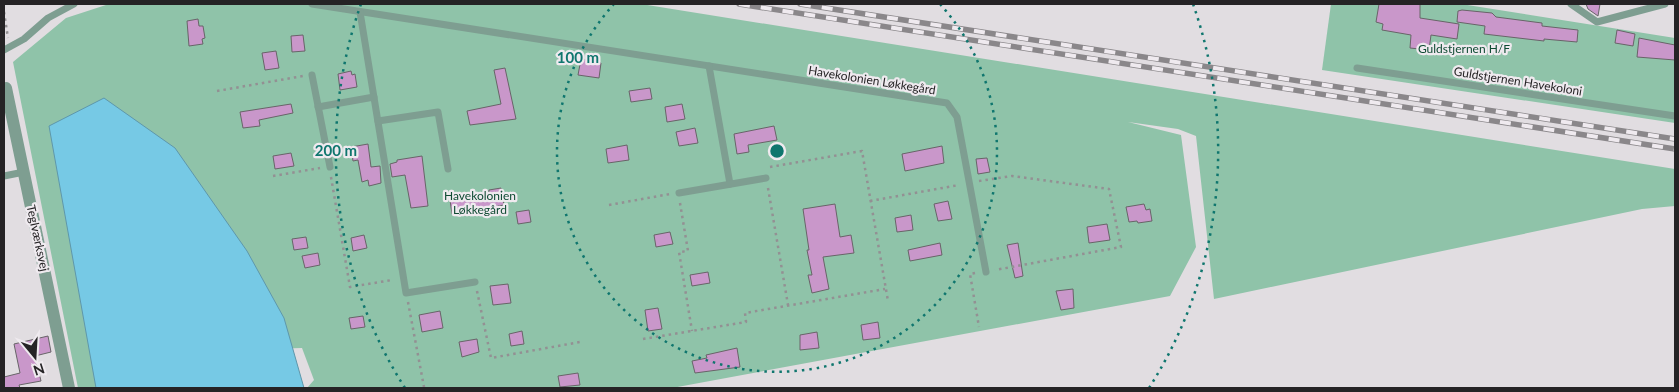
<svg xmlns="http://www.w3.org/2000/svg" width="1679" height="392" viewBox="0 0 1679 392" font-family="Lato,sans-serif">
<rect width="100%" height="100%" fill="#e1dde1"/>
<g fill="#8fc3a9">
<polygon points="109,4 641,4 1675,169 1675,206 1642,209 1214,299 1196,136 1178,129 1128,122 1181,135 1196,247 1170,296 672,388 307,388 314,380 302,348 267,349 107,388 78,388 13,62 66,18"/>
<polygon points="1331,4 1461,4 1675,38 1675,123 1322,70"/>
</g>
<polygon fill="#76c9e5" stroke="#5e97ab" points="104,98 175,148 247,251 284,318 304,388 96,388 49,126"/>
<g fill="#c997ca" stroke="#686468">
<polygon points="1379,4 1420,4 1420,18 1459,24 1457,39 1431,35 1429,50 1410,48 1411,35 1382,30 1383,24 1376,22"/>
<polygon points="1586,4 1600,4 1598,16 1588,9"/>
<polygon points="1462,10 1492,13 1496,17 1542,23 1542,26 1578,30 1577,42 1544,39 1544,41 1484,34 1485,26 1457,22 1458,11"/>
<polygon points="198,19 199,26 203,26 205,38 202,39 203,44 189,46 187,21"/>
<polygon points="1617,30 1635,34 1633,46 1615,43"/>
<polygon points="303,35 305,51 292,52 291,36"/>
<polygon points="1639,38 1675,45 1675,60 1637,57"/>
<polygon points="276,51 279,68 265,70 262,53"/>
<polygon points="581,59 601,63 599,78 578,75"/>
<polygon points="505,68 516,119 470,125 467,111 501,104 494,70"/>
<polygon points="351,71 352,75 355,74 357,87 340,90 338,74"/>
<polygon points="650,88 652,99 631,102 629,91"/>
<polygon points="291,104 293,113 259,120 260,126 243,128 240,112"/>
<polygon points="682,104 685,119 667,122 665,107"/>
<polygon points="774,126 777,140 748,145 749,152 737,154 734,134"/>
<polygon points="695,128 698,143 679,146 676,132"/>
<polygon points="368,144 371,167 380,166 381,183 369,186 368,180 362,182 358,160 353,161 351,147"/>
<polygon points="627,145 629,160 608,163 606,149"/>
<polygon points="942,146 944,163 905,171 902,154"/>
<polygon points="291,153 294,166 275,169 273,156"/>
<polygon points="422,156 428,206 411,208 405,175 392,177 390,164 397,162 397,160"/>
<polygon points="987,158 990,172 978,174 976,159"/>
<polygon points="501,188 504,205 452,214 450,200 489,194 489,190"/>
<polygon points="948,201 952,219 938,221 934,204"/>
<polygon points="835,204 840,237 851,235 854,253 823,257 829,289 812,293 808,275 812,275 807,250 809,250 803,209"/>
<polygon points="1144,204 1146,210 1150,209 1152,221 1138,223 1137,221 1129,222 1126,207"/>
<polygon points="529,210 531,222 518,224 516,212"/>
<polygon points="911,215 913,230 897,232 895,218"/>
<polygon points="1107,224 1110,240 1089,243 1087,227"/>
<polygon points="670,232 673,244 656,247 654,235"/>
<polygon points="364,235 367,248 353,251 351,238"/>
<polygon points="306,237 308,248 294,250 292,239"/>
<polygon points="940,243 942,255 910,261 908,250"/>
<polygon points="1018,243 1023,276 1015,278 1007,245"/>
<polygon points="318,253 320,265 305,268 302,256"/>
<polygon points="708,272 710,283 692,286 690,275"/>
<polygon points="508,284 511,303 493,305 490,286"/>
<polygon points="1073,289 1074,308 1061,310 1056,291"/>
<polygon points="658,308 662,329 648,331 645,310"/>
<polygon points="440,311 443,328 422,332 419,315"/>
<polygon points="363,316 365,327 351,329 349,318"/>
<polygon points="878,322 880,338 863,340 861,325"/>
<polygon points="522,331 524,344 511,346 509,334"/>
<polygon points="817,332 819,348 800,350 800,335"/>
<polygon points="48,336 51,352 35,356 41,381 19,385 20,388 4,388 4,377 20,373 14,344"/>
<polygon points="477,339 479,352 462,357 459,342"/>
<polygon points="737,348 740,367 695,373 692,361 707,358 706,355"/>
<polygon points="578,373 580,385 560,387 558,376"/>
</g>
<g fill="none" stroke-linecap="round" stroke-linejoin="round">
<g stroke="#939093" stroke-width="2.5" stroke-dasharray="2.5 4" stroke-linecap="butt">
<polyline points="4,12 8,38"/>
<polyline points="217,91 303,76"/>
<polyline points="770,167 862,151 888,301"/>
<polyline points="273,176 320,168"/>
<polyline points="331,177 350,287 392,280"/>
<polyline points="979,181 1012,176 1109,189 1121,247 995,270"/>
<polyline points="768,188 788,305"/>
<polyline points="870,201 959,185"/>
<polyline points="680,203 688,251 679,252 692,331"/>
<polyline points="609,205 670,194"/>
<polyline points="975,273 970,274 979,327"/>
<polyline points="477,291 491,358 580,342"/>
<polyline points="408,302 424,387"/>
<polyline points="643,339 746,322 745,313 885,289"/>
</g>
<g stroke="#7e9e91" stroke-width="7">
<polyline points="312,4 947,103 957,117 986,272"/>
<polyline points="1571,4 1597,22 1665,4"/>
<polyline points="360,12 406,293 475,282"/>
<polyline points="4,50 24,39 48,18 74,4"/>
<polyline points="709,66 730,184"/>
<polyline points="1357,68 1675,116"/>
<polyline points="312,75 330,167"/>
<polyline points="318,107 374,97"/>
<polyline points="378,121 438,112 448,169"/>
<polyline points="4,176 24,172"/>
<polyline points="679,193 766,178"/>
</g>
<polyline stroke="#7e9e91" stroke-width="12" points="6,88 69,388"/>
<defs>
<g id="rail">
<polyline points="739,4 1675,149"/>
<polyline points="800,4 1675,139"/>
</g>
</defs>
<use href="#rail" stroke="#8a878a" stroke-width="5.5"/>
<use href="#rail" stroke="#efeaef" stroke-width="4" stroke-dasharray="11" stroke-linecap="butt"/>
</g>
<g fill="none" stroke="#0f766e" stroke-width="2.5" stroke-dasharray="2.5 5">
<path d="M940 4A220 220 0 1 1 614 4"/>
<path d="M405 388A441 441 0 0 1 361 4M1193 4A441 441 0 0 1 1149 388"/>
</g>
<g text-anchor="middle" dominant-baseline="central" stroke-width="4.5" stroke-linejoin="round" paint-order="stroke">
<g font-size="12" fill="#0f4b33" stroke="#efeaef">
<text x="1464" y="48">Guldstjernen H/F</text>
<text x="480" y="195">Havekolonien<tspan x="480" dy="14">Løkkegård</tspan></text>
</g>
<g font-size="12" fill="#252325" stroke="#efeaef">
<text transform="translate(872 80) rotate(9)">Havekolonien Løkkegård</text>
<text transform="translate(1518 81) rotate(9)">Guldstjernen Havekoloni</text>
<text transform="translate(38 238) rotate(78)">Teglværksvej</text>
</g>
</g>
<circle cx="777" cy="151" r="8" fill="#0f766e" stroke="#efeaef" stroke-width="2.5"/>
<g font-size="15" text-anchor="middle" font-weight="bold" fill="#0f766e" stroke="#efeaef" stroke-width="4.5" stroke-linejoin="round" paint-order="stroke">
<text x="578" y="63">100 m</text>
<text x="336" y="156">200 m</text>
</g>
<rect width="1679" height="392" fill="none" stroke="#252325" stroke-width="10"/>
<g transform="translate(35 357) rotate(162)" stroke="#efeaef" stroke-width="4" paint-order="stroke">
<path d="M0-4L9 19L0 12L-9 19Z" fill="#252325"/>
<text y="-8" font-size="14" font-weight="bold" text-anchor="middle" fill="#252325">N</text>
</g>
</svg>
